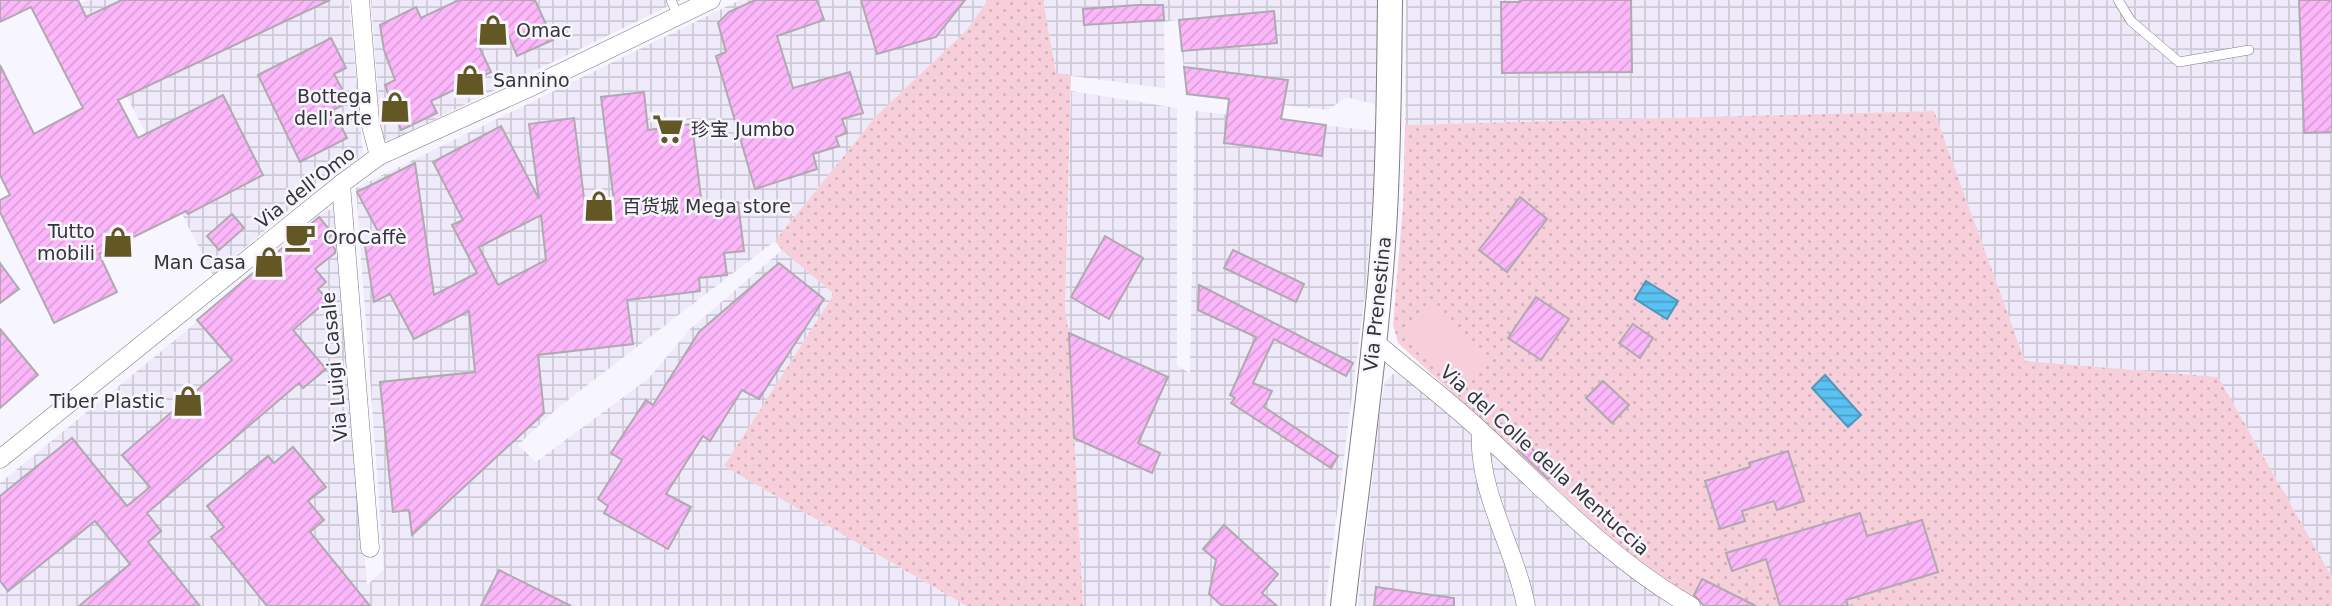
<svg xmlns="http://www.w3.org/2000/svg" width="2332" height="606" viewBox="0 0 2332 606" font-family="'DejaVu Sans','Noto Sans SC',sans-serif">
<defs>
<pattern id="industrial-grid" width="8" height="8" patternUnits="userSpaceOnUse" patternTransform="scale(1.75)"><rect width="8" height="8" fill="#eeeafa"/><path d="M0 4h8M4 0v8" fill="none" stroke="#cdc9d7"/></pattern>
<pattern id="grass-dots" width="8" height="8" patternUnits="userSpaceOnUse" patternTransform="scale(1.75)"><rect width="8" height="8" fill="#f6cfda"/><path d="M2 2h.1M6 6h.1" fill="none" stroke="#d4b2bc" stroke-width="1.8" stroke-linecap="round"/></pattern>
<pattern id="water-rules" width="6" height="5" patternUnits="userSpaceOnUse" patternTransform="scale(1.75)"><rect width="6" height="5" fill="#5ac2f2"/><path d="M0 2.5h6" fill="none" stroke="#4b9ec5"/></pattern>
<pattern id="building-hatch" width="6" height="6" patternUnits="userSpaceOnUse" patternTransform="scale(1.75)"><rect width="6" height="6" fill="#fcb7fa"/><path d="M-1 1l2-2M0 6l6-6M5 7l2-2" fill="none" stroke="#d99ed7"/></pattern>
</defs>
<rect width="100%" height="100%" fill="#f7f5fe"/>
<g fill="url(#industrial-grid)">
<polygon points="27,0 78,0 80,3 89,0 349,0 363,152 360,157 330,173 310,189 303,181 283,195 291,208 213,275 185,220 143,128 80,4 39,23"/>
<polygon points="371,0 681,0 388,142 381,137"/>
<polygon points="740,0 988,0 966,31 877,115 775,241 560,406 518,445 536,462 649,378 690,329 782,250 834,294 724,466 967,606 0,606 0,483 180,336 325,211 334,209 367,585 384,569 356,188"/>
<polygon points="1043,0 1379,0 1378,105 1346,97 1328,110 1187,94 1178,20 1164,22 1165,88 1056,74"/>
<polygon points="1406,0 2332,0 2332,577 2218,377 2025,361 1934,111 1405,125"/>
<polygon points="1071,91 1177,108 1177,366 1190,373 1195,111 1378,131 1365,294 1325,606 1083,606 1069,333 1065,310"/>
<polygon points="1393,374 1403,375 1414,383 1622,570 1671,606 1358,606 1380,410 1385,382"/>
</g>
<g fill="url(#grass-dots)">
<polygon points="988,0 1043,0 1056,73 1071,75 1065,310 1069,333 1083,606 967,606 724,466 834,294 782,250 775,241 877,115 966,31"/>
<polygon points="1934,111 2025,361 2218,377 2332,577 2332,606 1708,606 1683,595 1632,558 1398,343 1393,325 1403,206 1405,125"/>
</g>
<polygon fill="#f6cfda" points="1432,306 1490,359 1463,388 1406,334"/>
<g fill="url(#water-rules)" stroke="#4f97ba" stroke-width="2">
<polygon points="1646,281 1678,301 1667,319 1635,299"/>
<polygon points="1825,375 1861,415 1848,427 1812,388"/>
</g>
<g fill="url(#building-hatch)" stroke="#b0a9af" stroke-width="2" fill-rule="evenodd">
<polygon points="0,0 78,0 86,17 122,0 330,0 118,100 138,138 223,95 263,175 188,214 186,211 99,254 117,292 54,323 0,212 0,200 10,195 0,175 0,65 34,134 83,108 31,7 0,22"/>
<polygon points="459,0 535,0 553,40 517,56 505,27 476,40 491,72 431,101 437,113 401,130 385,85 395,80 384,50 380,25 416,7 421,18"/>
<polygon points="755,0 817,0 824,20 777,36 793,88 850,72 863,113 842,119 847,133 836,137 839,146 813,154 817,169 755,189 716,56 726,52 718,23 729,12"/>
<polygon points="861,0 965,0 936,37 877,54"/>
<polygon points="1520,0 1631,0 1632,72 1502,73 1501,2 1520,2"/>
<polygon points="2299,0 2332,0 2332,132 2304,133"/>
<polygon points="1137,5 1163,5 1164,20 1084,25 1083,9"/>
<polygon points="1274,11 1277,43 1182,51 1179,20"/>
<polygon points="331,38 346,68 334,74 349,102 333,110 347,138 300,162 258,75"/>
<polygon points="1184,67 1288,80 1281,119 1326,125 1322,156 1224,143 1229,99 1187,94"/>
<path d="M644 92 648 130 692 124 702 206 738 202 744 251 724 253 727 275 699 278 700 291 627 300 633 344 538 355 544 413 412 535 409 510 393 512 380 382 475 372 469 311 414 339 390 294 374 302 365 246 381 237 357 192 415 163 434 295 477 273 452 225 463 220 433 162 501 126 539 199 529 124 574 118 585 206 614 202 601 97ZM541 215 546 260 498 285 479 247Z"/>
<polygon points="1520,197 1547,219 1507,272 1479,250"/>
<polygon points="232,214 244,228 219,250 207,236"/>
<polygon points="319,217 333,234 327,239 335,249 335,253 315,269 326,282 318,289 328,300 293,330 326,369 303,388 299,383 147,513 161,531 148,542 200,606 79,606 130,564 95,521 8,591 0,581 0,496 72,438 127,506 150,487 122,455 232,360 197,320"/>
<polygon points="1105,236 1143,258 1109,319 1071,297"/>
<polygon points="1233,250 1304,284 1296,302 1224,268"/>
<polygon points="0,263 19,289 0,303"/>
<polygon points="779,263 824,299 759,399 742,390 710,441 703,436 666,494 691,507 668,549 604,513 608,506 598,499 622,460 611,453 646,400 653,405 699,332"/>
<polygon points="1199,285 1353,363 1346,376 1274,339 1253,383 1272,391 1264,407 1338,456 1331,468 1231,403 1235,398 1230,395 1256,337 1198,310"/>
<polygon points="1536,297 1569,319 1541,360 1508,338"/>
<polygon points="1633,324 1653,338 1640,358 1619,343"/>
<polygon points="0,329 38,375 0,408"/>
<polygon points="1069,333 1168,377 1138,443 1160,453 1152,473 1074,438"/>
<polygon points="1603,381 1629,405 1612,423 1586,398"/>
<polygon points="1525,442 1556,471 1548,479 1518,450"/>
<polygon points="293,447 326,487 308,501 324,520 310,532 370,606 267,606 211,537 224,527 207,506 268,456 274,463"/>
<polygon points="1788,451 1804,501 1777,510 1774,501 1742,511 1745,521 1720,529 1705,481 1750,467 1749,463"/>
<polygon points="1860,513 1867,536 1922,520 1938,572 1846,600 1848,606 1780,606 1766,559 1732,571 1726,553"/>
<polygon points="1224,525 1278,574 1262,593 1277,606 1222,606 1209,594 1216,560 1203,549"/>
<polygon points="499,570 571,606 481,606"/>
<polygon points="1702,579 1756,606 1704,606 1694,595"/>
<polygon points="1376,587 1454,598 1454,606 1374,606"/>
</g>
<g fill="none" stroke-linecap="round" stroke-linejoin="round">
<defs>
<g id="service">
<polyline points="671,0 678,16"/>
<polyline points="2118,0 2131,21 2179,62 2249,50"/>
</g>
<g id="minor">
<polyline points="360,0 370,122 379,156"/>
<polyline points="341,184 370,548"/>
<path d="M1374 341C1410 372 1447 399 1481 431 1547 492 1612 561 1691 606"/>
<path d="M1481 431C1477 492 1515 547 1526 606"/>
<polyline points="0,459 341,184 379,156 533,86 711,0"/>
</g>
<path id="secondary" d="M1343 606C1357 481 1376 355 1384 229 1389 153 1389 76 1390 0"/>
</defs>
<use href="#service" stroke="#7f7e85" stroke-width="10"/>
<use href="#minor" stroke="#7f7e85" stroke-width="19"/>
<use href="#secondary" stroke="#7f7e85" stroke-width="26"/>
<use href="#service" stroke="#fff" stroke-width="9"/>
<use href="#minor" stroke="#fff" stroke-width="18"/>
<use href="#secondary" stroke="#fff" stroke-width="24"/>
</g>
<defs>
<symbol id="shop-bare" viewBox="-9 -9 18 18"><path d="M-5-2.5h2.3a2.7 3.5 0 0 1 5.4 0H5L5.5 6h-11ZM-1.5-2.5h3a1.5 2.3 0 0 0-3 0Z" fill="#635723" stroke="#f7f5fe" stroke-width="2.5" paint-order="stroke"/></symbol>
<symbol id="supermarket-bare" viewBox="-9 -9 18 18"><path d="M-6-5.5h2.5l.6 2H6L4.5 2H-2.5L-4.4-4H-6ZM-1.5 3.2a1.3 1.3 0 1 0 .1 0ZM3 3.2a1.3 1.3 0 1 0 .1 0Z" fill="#635723" stroke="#f7f5fe" stroke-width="2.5" paint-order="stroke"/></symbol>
<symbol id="cafe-bare" viewBox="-9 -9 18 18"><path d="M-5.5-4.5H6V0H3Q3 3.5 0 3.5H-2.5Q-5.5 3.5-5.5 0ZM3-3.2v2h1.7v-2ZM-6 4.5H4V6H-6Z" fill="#635723" stroke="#f7f5fe" stroke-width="2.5" paint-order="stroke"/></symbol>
</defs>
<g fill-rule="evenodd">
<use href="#shop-bare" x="471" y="8" width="44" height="44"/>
<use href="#shop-bare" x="448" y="58" width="44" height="44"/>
<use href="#shop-bare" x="373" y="85" width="44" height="44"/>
<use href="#supermarket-bare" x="646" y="107" width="44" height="44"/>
<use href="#shop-bare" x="577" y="184" width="44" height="44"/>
<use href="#cafe-bare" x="278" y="215" width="44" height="44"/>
<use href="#shop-bare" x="96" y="220" width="44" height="44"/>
<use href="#shop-bare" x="247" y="240" width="44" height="44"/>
<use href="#shop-bare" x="166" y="379" width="44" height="44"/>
</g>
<g text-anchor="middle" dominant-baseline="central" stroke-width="5" stroke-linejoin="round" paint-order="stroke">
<g font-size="19" fill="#353437" stroke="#f7f5fe" text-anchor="start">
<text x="516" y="30">Omac</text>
<text x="493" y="80">Sannino</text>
<text x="372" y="96" text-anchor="end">Bottega<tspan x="372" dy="22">dell'arte</tspan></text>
<text x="691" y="129">珍宝 Jumbo</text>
<text x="622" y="206">百货城 Mega store</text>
<text x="95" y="231" text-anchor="end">Tutto<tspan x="95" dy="22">mobili</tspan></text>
<text x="323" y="237">OroCaffè</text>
<text x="246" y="262" text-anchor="end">Man Casa</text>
<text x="165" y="401" text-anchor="end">Tiber Plastic</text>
</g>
<g font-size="19" fill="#353437" stroke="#f7f5fe">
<text transform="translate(305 187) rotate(-38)">Via dell'Omo</text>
<text transform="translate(1377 304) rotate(-84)">Via Prenestina</text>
<text transform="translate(334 367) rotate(-95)">Via Luigi Casale</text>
<text transform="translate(1545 460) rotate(42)">Via del Colle della Mentuccia</text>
</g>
</g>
</svg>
